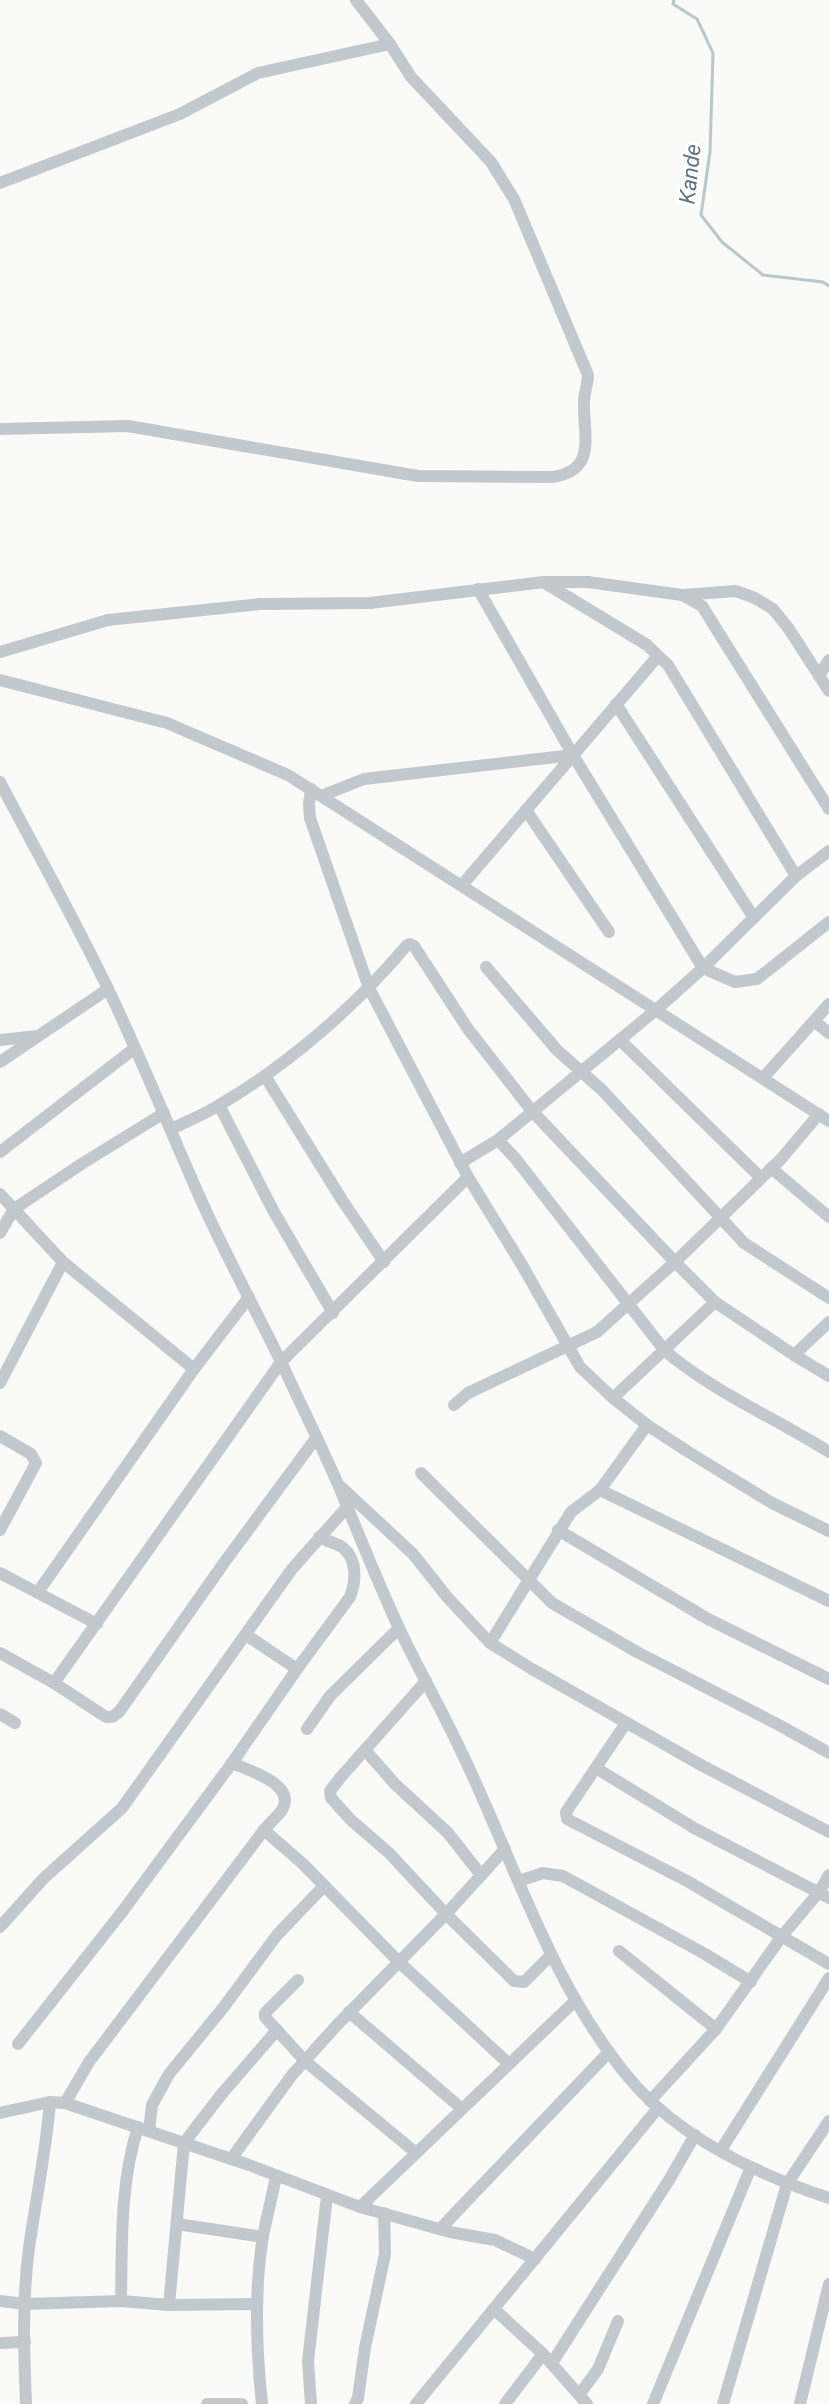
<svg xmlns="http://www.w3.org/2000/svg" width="829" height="2404" viewBox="0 0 829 2404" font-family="Roboto,sans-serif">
<rect width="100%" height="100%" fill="#fafaf8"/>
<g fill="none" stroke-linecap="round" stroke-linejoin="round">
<polyline stroke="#bbc7cb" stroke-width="3" points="674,0 673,4 697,19 713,53 710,152 701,215 722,242 763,275 823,282 829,286"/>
<g stroke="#c3c8cc" stroke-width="12">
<polyline points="0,183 180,114 258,73 390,44"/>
<path d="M0 429 128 426 418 476 552 477C598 471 583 434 584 402 584 393 588 384 588 375L514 199 491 162 411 77 390 44 356 0"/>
<polyline points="545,583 647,645 668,665 796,876"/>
<polyline points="478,589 573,755 703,968 735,982 757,979 829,922"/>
<polyline points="684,596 702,606 829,809"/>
<polyline points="0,652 108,620 260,604 370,603 544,582 588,582 682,595 736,591 755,598 773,609 789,629 829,691"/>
<polyline points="819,676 829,660"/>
<polyline points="0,680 167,723 288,775 829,1121"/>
<polyline points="616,704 754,918"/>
<path d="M0 782C36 851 75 920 109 991 142 1060 170 1130 201 1200 226 1256 256 1310 283 1366 302 1407 322 1447 340 1489 359 1535 378 1583 399 1628 418 1669 441 1708 460 1749 514 1860 549 1982 629 2078 679 2138 756 2174 829 2198"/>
<polyline points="311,789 309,804 310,818 369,988 468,1177 522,1265 580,1367 613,1398 647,1425 690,1453 772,1503 829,1531"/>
<polyline points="321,796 364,779 573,755"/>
<polyline points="526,810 609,932"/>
<polyline points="462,885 658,656"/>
<polyline points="486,967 557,1050 602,1090 744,1243 829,1298"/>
<polyline points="814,1021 829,1033"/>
<polyline points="0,1040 38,1036"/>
<polyline points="620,1040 761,1178"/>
<polyline points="0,1062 108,989"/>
<polyline points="265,1076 342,1200 384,1262"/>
<polyline points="764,1077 829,1004"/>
<polyline points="219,1105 274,1212 333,1313"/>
<path d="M171 1129C188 1121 205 1114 221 1104 289 1064 356 1006 407 945L410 944 414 946 468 1029 532 1111 675 1262 715 1302 794 1355 829 1376"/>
<path d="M498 1140 515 1158 665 1351C714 1392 775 1418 829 1452"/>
<polyline points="0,1152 135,1048"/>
<polyline points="460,1163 498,1140 656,1010 703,968 796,876 829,851"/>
<polyline points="771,1168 829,1217"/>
<polyline points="0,1194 63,1262 194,1369"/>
<polyline points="0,1233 14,1209 83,1163 164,1113"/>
<polyline points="794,1355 829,1322"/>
<polyline points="0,1383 63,1262"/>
<polyline points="613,1398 715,1302"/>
<polyline points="454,1405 468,1393 597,1332 675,1262 781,1159 819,1114"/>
<polyline points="0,1436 31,1454 36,1463 0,1530"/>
<polyline points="421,1473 552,1603 637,1652 779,1725 829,1753"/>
<polyline points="341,1487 413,1554 448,1598 490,1643 532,1669 701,1765 829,1832"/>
<polyline points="600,1490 829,1601"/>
<polyline points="558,1530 708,1619 829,1679"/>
<polyline points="0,1573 97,1624"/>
<polyline points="38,1592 194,1369 249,1297"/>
<polyline points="490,1643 571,1512 600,1490 647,1425"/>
<polyline points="0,1653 54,1683 106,1717 112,1717 119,1712 226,1560 316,1438"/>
<path d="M297 1669 350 1597C356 1582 358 1559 342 1547 336 1543 326 1541 319 1537"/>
<polyline points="426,1681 340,1778 330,1791 331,1798 351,1820 389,1853 446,1914 514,1981 524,1982 551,1955"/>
<polyline points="54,1683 281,1362 468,1177"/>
<polyline points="0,1714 15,1723"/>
<polyline points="626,1723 566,1812 567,1819 687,1881 829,1964"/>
<polyline points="307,1729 330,1696 399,1628"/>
<polyline points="365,1750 395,1784 448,1833 481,1875"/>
<polyline points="596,1768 694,1828 829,1898"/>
<polyline points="264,1830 303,1864 399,1962 508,2063"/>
<polyline points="519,1881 543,1873 563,1876 705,1954 751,1982"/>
<polyline points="0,1927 44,1878 122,1808 292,1569 347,1507"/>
<polyline points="619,1951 716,2029"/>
<polyline points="298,1980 265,2013 265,2017 305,2061 415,2152"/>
<polyline points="349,2012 461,2108"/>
<polyline points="18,2044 122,1912 232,1763 297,1669 246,1635"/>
<polyline points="650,2101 716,2029 782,1936 819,1892 829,1875"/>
<path d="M65 2103 89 2062 264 1830C269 1823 279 1816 283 1808 295 1784 248 1770 232 1763"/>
<polyline points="0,2113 50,2102 65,2103 249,2165 360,2207 575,2001"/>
<polyline points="149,2131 152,2105 169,2074 223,2008 277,1935 324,1886"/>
<polyline points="721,2150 829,1978"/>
<polyline points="231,2159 292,2075 337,2025 446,1914 505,1849"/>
<polyline points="360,2207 450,2232 495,2240 535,2259"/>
<polyline points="177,2224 263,2237"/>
<polyline points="440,2229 609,2052"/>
<polyline points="0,2301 25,2304 121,2301 169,2305 257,2304"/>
<path d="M121 2301C122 2243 120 2183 138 2127"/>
<polyline points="169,2305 184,2143 220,2096 277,2030"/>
<polyline points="495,2310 543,2354 587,2404"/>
<polyline points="0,2343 25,2342"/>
<polyline points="552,2363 669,2180 695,2135"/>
<polyline points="579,2395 598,2369 618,2321"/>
<path d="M26 2404C24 2353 22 2299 29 2248 36 2199 46 2151 50 2102"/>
<polyline points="207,2404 242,2404"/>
<path d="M262 2404C256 2348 254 2291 263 2236 267 2216 272 2196 276 2177"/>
<polyline points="311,2404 308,2361 327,2196"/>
<polyline points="355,2404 358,2398 365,2348 385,2254 384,2213"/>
<polyline points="416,2404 658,2108"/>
<polyline points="505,2404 543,2354"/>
<polyline points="653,2404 751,2167"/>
<polyline points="723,2404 787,2184 829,2121"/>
<polyline points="800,2404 829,2284"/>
</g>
</g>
<g text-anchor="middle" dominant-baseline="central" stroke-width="6" stroke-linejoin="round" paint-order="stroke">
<g font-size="22" font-style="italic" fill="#60757c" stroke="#fff">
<text transform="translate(690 174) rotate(-84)">Kande</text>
</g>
</g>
</svg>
